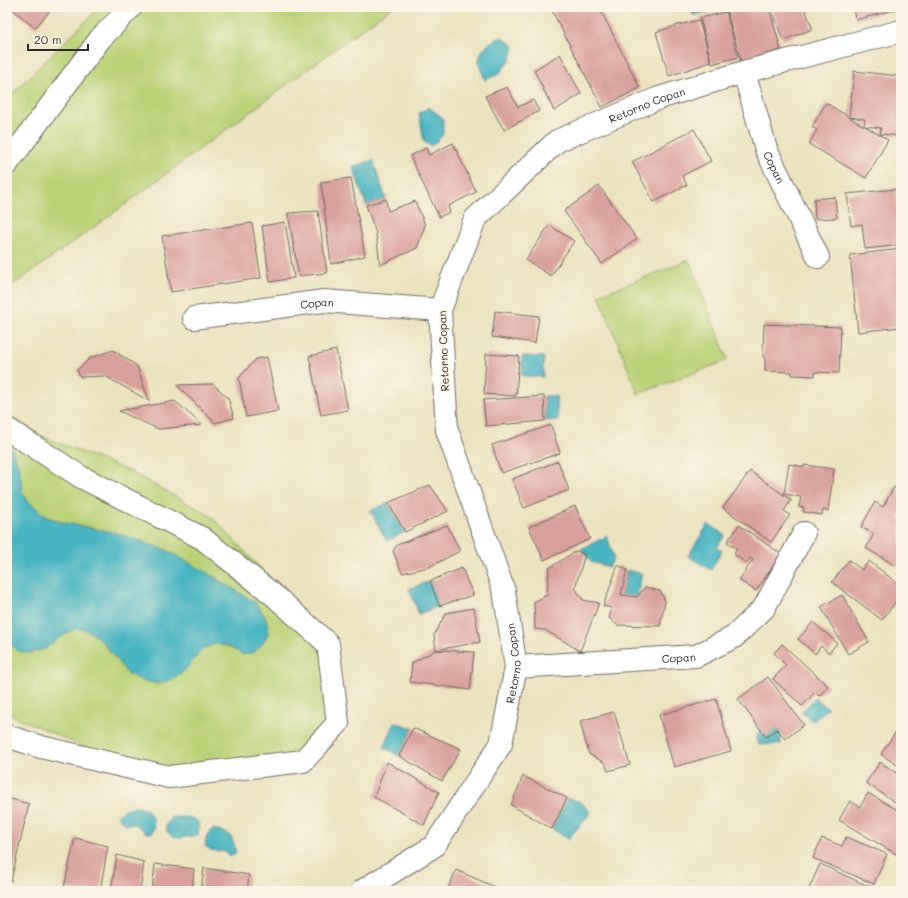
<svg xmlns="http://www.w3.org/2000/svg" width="908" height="898" viewBox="0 0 908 898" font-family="Mali,sans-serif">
<rect width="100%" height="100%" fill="#fcf5e5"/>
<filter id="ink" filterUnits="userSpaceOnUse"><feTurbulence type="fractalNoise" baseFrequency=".025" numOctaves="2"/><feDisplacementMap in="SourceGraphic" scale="8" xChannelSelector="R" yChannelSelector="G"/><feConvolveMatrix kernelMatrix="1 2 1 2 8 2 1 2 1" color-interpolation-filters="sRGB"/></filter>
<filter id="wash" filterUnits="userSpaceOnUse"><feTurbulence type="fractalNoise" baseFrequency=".012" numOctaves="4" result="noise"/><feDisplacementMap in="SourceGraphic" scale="16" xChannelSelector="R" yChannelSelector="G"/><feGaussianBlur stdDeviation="0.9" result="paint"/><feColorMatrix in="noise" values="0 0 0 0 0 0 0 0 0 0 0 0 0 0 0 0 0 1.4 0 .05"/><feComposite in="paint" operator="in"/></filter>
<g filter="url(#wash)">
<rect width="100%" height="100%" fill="#ece3c1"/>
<g fill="#bad277" stroke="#727e51">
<polygon points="100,7 392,7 93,228 7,289 7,99"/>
<polygon points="689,260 728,360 638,394 599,295"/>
<polygon points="7,415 44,437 129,471 211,516 284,593 337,679 330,736 267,770 191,772 86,748 7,713"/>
</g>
<g fill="#46b4c1" stroke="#387076">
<polygon points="692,7 719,7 720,10 693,15"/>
<path d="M502 37 514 46 511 59 499 74 485 80C483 74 479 67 479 61 480 48 491 40 502 37Z"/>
<polygon points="429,107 443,118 443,135 431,146 424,142 419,113"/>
<polygon points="373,160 386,199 366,205 353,167"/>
<polygon points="522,356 544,357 543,377 522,376"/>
<polygon points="544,396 556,396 558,420 545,421"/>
<polygon points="7,440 15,456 20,473 22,492 28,501 45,516 61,522 117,533 166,550 208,573 256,603 266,619 269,630 265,640 255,652 244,655 227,646 215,644 203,649 186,669 173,679 159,684 144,681 128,674 101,640 87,630 76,628 61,637 45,649 30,653 18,651 7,641"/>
<polygon points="388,503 405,532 387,541 370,511"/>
<polygon points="708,524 725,535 717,548 722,551 711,570 688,556"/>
<polygon points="607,536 614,558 609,567 591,562 581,549"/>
<polygon points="627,570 642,574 637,597 621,595"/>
<polygon points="430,581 439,606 419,614 409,589"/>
<polygon points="815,698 828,708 813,721 801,712"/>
<polygon points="395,722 413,728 399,756 384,747"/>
<polygon points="777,729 780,733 781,744 759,745 756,737 761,730"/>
<polygon points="567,798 581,802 591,813 568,839 552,829"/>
<path d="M137 807 148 810C153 819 156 824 152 833H146L135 824H126L117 816 124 809Z"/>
<path d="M171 817C178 818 192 815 197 821 200 824 198 831 198 835L181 838 173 837 167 832 166 825Z"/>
<path d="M213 829C230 833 233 835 236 853L229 856 225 852 211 850 205 846 207 835Z"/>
</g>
<g id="blocks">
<g fill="#d9a19b" fill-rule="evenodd">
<polygon points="10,7 53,7 35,28"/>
<polygon points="550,7 599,7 640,88 602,107"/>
<polygon points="731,7 769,7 781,50 741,61 726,8"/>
<polygon points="771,7 804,7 813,29 783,40"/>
<polygon points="852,7 901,7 901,8 856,20"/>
<polygon points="726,12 738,57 712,64 700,18"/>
<polygon points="699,20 711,62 669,76 656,32 678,25"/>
<polygon points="560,54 581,94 554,111 534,70"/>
<path d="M854 71 899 76V72H901V136L880 134 881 128 865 126 888 140 866 178 809 144 817 130 812 127 826 103 849 117ZM849 117 865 119 864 126 850 118Z"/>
<polygon points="507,87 518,107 533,100 539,111 504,130 485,96"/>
<polygon points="694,129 711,161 682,176 687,185 654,202 632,162"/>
<polygon points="453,143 476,192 448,206 450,212 439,217 410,156 426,148 429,155"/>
<polygon points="351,178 365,256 331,264 321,182"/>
<polygon points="599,186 637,239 602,264 564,211"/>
<polygon points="895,189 901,245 865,249 862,224 851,226 847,194"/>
<polygon points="835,197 837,218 815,219 814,199"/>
<polygon points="386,199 388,211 415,201 425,225 417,248 380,265 376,233 366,205"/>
<polygon points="318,211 327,273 299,276 288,213"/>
<polygon points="285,222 294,278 270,282 262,226"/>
<polygon points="252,223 261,278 171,292 162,236"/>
<polygon points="549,225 574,241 551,276 526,260"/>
<polygon points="901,249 901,327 858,332 850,255"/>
<polygon points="495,311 539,316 535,343 492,337"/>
<polygon points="764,324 841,327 839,373 815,372 815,376 792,375 792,372 765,371 765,358 763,357"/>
<polygon points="113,350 137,366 149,401 105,376 80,377 77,370 90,358"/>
<polygon points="336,350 348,410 321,415 309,356"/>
<polygon points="486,354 519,356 516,396 484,394"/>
<polygon points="267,357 278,411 246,417 239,378 256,359"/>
<polygon points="213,384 228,398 234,418 215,423 177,385"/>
<polygon points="544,396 545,421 486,426 483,400"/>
<polygon points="175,401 202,425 158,429 119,411"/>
<polygon points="551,425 560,453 501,473 492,445"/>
<polygon points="558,461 569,490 524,508 512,479"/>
<polygon points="789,464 804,467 804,465 834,469 828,511 823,510 822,515 803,512 804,508 799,507 801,497 784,494"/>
<polygon points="750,471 791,500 784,511 790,515 771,542 723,508"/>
<polygon points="430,485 448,511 405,532 388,503"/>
<polygon points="894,487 901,491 901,515 899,518 901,519 901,556 896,566 866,548 874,534 861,527 875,502 883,507"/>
<polygon points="575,506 590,539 544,560 529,527"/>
<polygon points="447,525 460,551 429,567 402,573 393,551 397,545"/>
<polygon points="739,525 781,554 756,591 739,580 753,560 750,558 746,563 734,554 737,549 727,542"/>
<polygon points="576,551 585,554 575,588 583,600 599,603 580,651 545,630 535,629 534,602 547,595 549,568"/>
<polygon points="849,560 862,570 869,561 901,586 901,595 882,620 832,582"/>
<polygon points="618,565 627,570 621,595 637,597 645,587 660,591 665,601 660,626 617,625 609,618 612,608 603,606"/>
<polygon points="462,568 473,595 439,606 430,581"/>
<polygon points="842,595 869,642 848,654 821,607"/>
<polygon points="474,608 480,642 436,650 434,635 446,613"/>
<polygon points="813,622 837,643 829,653 821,646 815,654 798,639"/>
<polygon points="782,644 828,686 819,696 815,692 802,706 773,679 786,665 774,653"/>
<polygon points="436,650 474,652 470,690 410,682 412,663"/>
<polygon points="768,677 804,725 785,739 777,729 766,737 738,699"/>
<polygon points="716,699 731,751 674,767 659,715"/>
<polygon points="614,712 630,765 608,771 605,763 589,754 580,721"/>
<polygon points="899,727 901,729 901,768 881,754"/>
<polygon points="413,728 461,749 442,781 399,756"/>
<polygon points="387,762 439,792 424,825 374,797"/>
<polygon points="880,762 901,776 901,806 866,783"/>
<polygon points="523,776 567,798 552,829 511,805"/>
<polygon points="868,793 901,812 901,846 896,854 839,820 850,801 860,807"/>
<polygon points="7,798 29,804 11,881 7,880"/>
<polygon points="846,837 887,854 874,884 813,858 822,838 842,846"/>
<polygon points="75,838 108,846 100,891 77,891 64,888"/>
<polygon points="117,855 144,862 140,891 111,891"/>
<polygon points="155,864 194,869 192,891 152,891"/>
<polygon points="820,864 879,891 808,891"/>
<polygon points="204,868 249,875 247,891 201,891"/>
<polygon points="456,870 497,888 495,891 447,891"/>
</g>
</g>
</g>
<g filter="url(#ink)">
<use href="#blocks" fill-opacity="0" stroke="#6f6b60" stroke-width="1"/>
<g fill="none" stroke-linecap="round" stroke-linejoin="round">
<defs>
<g id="minor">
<path id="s1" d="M744 72 766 149 818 257"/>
<polyline points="7,164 100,39 131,7"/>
<path id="s2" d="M194 318 324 301 440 310"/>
<polyline points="7,429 81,477 202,538 276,597 328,644 338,723 303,761 169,777 41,747 7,736"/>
<path id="s3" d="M516 667 696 656 734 637 764 608 804 533"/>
<path id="s4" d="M362 891 434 846 501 744 516 667 504 591 447 430 440 310 475 219 557 141 659 98 744 72 901 31"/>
</g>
</defs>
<use href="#minor" stroke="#6f6b60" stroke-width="24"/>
<polyline stroke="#6f6b60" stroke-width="2.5" stroke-dasharray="1 3" stroke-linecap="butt" points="897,891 901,884"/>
<use href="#minor" stroke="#fff" stroke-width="22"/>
</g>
</g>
<g text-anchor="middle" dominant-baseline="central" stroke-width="4" stroke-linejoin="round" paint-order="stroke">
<g font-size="11" fill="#2b2b2b" stroke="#fcf5e5">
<text stroke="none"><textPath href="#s4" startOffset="961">Retorno Copan</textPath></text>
<text stroke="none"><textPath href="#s1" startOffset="100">Copan</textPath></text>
<text stroke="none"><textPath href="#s2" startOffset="124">Copan</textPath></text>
<text transform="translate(443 351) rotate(-92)">Retorno Copan</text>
<text stroke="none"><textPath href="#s3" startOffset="163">Copan</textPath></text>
<text stroke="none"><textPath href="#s4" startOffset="289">Retorno Copan</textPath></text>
</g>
</g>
<rect width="908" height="898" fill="none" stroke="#fcf5e5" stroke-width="24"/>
<path d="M28 44v6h60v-6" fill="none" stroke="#2b2b2b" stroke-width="2"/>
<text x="34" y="44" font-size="12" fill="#2b2b2b" stroke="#fcf5e5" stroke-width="3" paint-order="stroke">20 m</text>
</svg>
